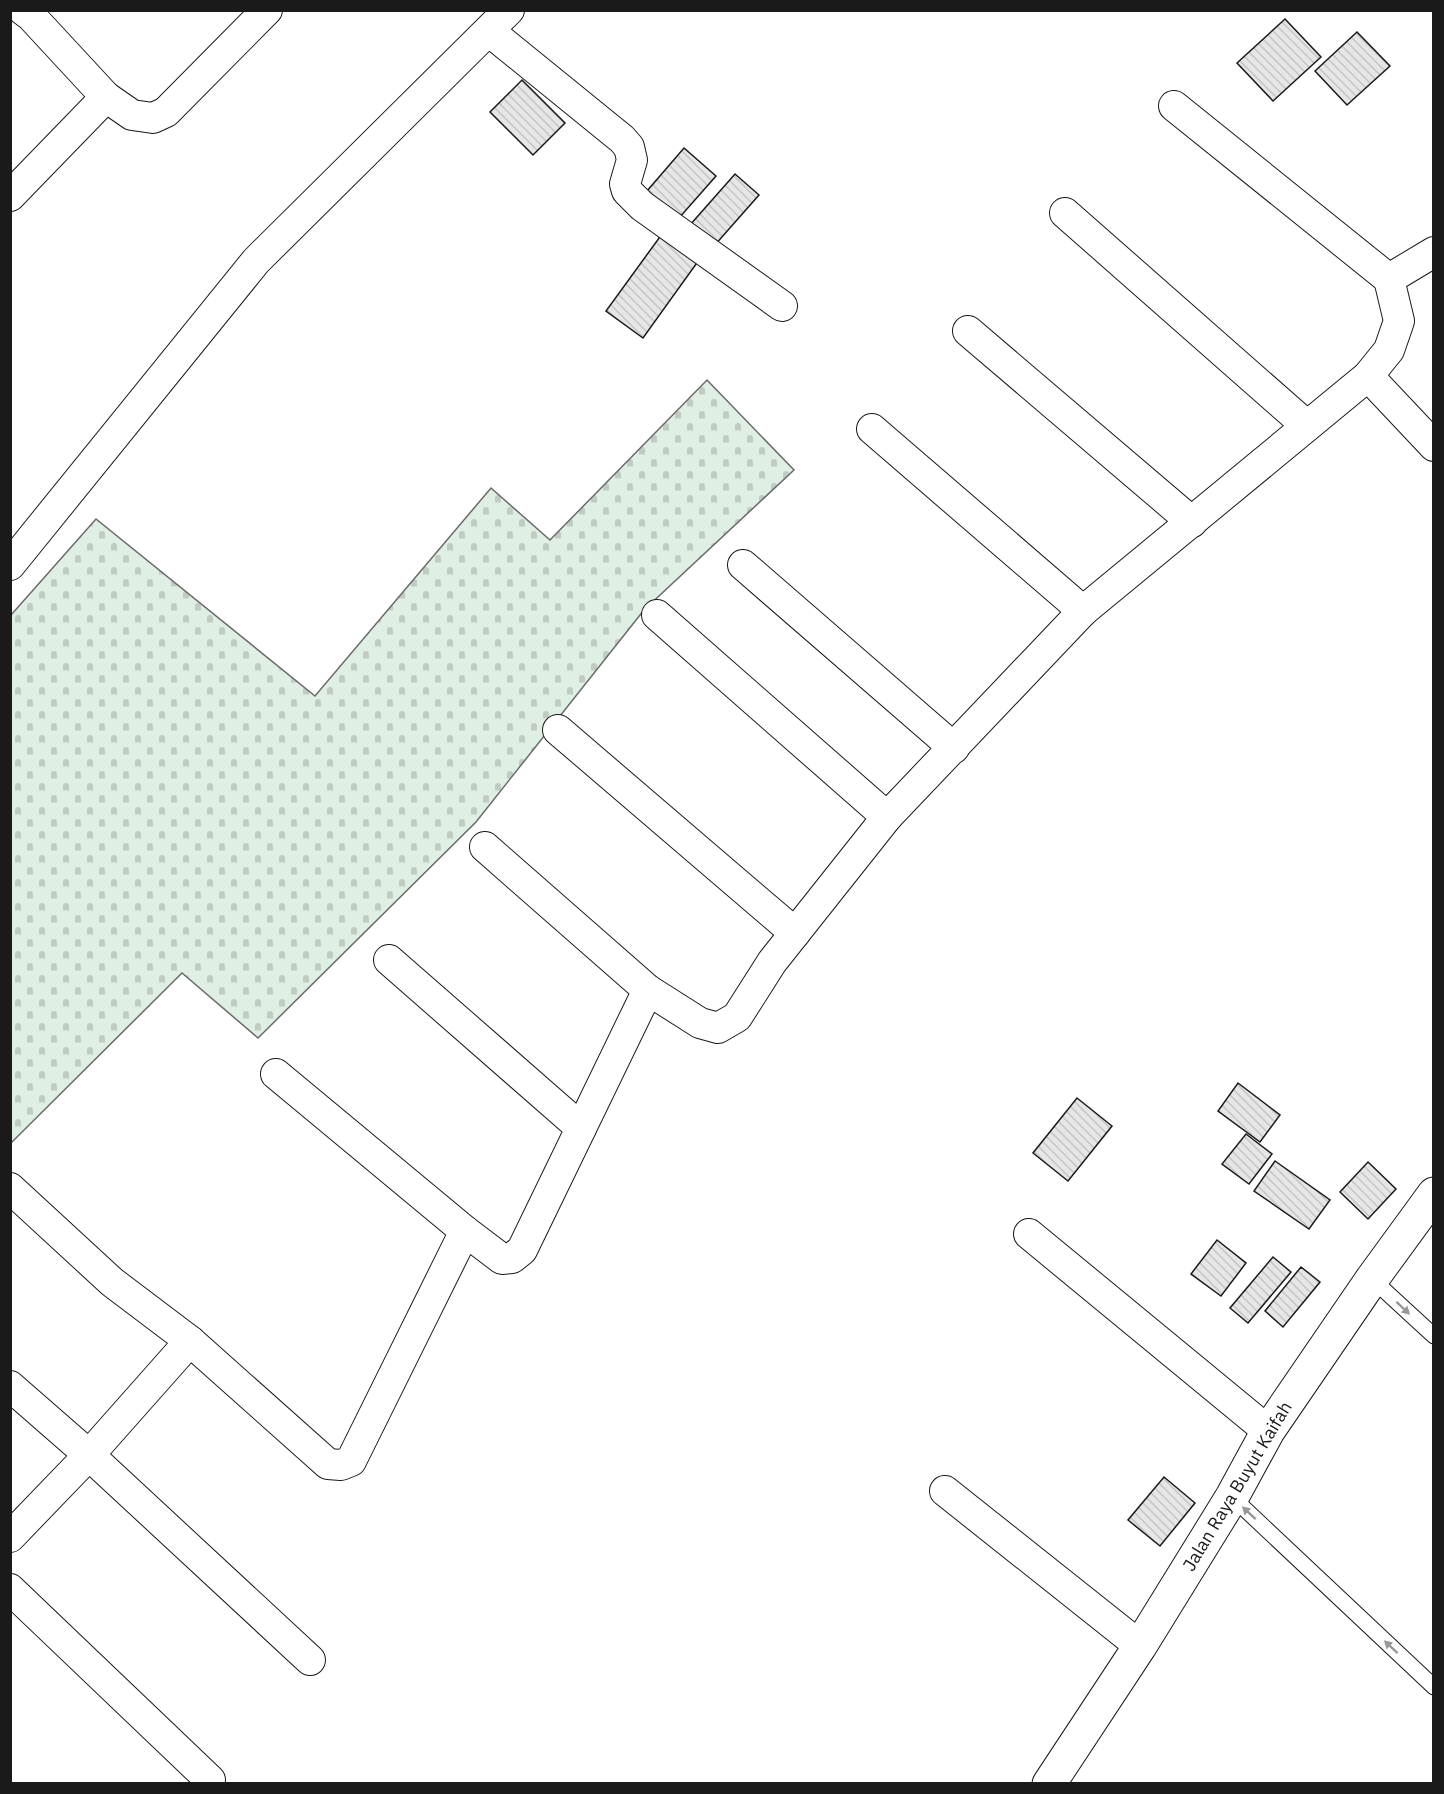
<svg xmlns="http://www.w3.org/2000/svg" width="1444" height="1794" viewBox="0 0 1444 1794" font-family="'IBM Plex Sans',sans-serif">
<defs>
<pattern id="cemetery-stones" width="16" height="16" patternUnits="userSpaceOnUse" patternTransform="scale(1.5)"><rect width="16" height="16" fill="#e0efe3"/><path d="M2 7V4a2 2 0 0 1 4 0v3zM10 15v-3a2 2 0 0 1 4 0v3z" fill="#c0ccc2"/></pattern>
<pattern id="building-back-hatch" width="6" height="6" patternUnits="userSpaceOnUse" patternTransform="scale(1.5)"><rect width="6" height="6" fill="#e6e6e6"/><path d="M-1 5l2 2M0 0l6 6M5-1l2 2" fill="none" stroke="#c5c5c5"/></pattern>
</defs>
<rect width="100%" height="100%" fill="#fff"/>
<polygon fill="url(#cemetery-stones)" stroke="#6a6a6a" stroke-width="1.5" points="707,380 794,470 644,610 476,822 258,1038 182,973 11,1143 11,615 96,519 315,696 491,488 550,540"/>
<g fill="url(#building-back-hatch)" stroke="#1a1a1a" stroke-width="1.5">
<polygon points="1285,19 1321,57 1273,101 1237,63"/>
<polygon points="1357,32 1390,66 1347,105 1315,71"/>
<polygon points="522,80 565,123 533,155 490,112"/>
<polygon points="684,148 716,176 679,218 647,191"/>
<polygon points="735,174 759,195 714,246 690,225"/>
<polygon points="662,234 699,260 643,338 606,311"/>
<polygon points="1238,1083 1280,1115 1260,1142 1218,1111"/>
<polygon points="1077,1098 1112,1126 1068,1181 1033,1153"/>
<polygon points="1246,1134 1272,1154 1249,1184 1222,1164"/>
<polygon points="1275,1161 1330,1200 1309,1229 1254,1191"/>
<polygon points="1368,1162 1396,1189 1368,1219 1340,1192"/>
<polygon points="1217,1240 1246,1263 1221,1296 1191,1274"/>
<polygon points="1273,1257 1291,1272 1248,1323 1230,1308"/>
<polygon points="1301,1267 1320,1282 1283,1327 1265,1311"/>
<polygon points="1164,1477 1195,1503 1160,1546 1128,1520"/>
</g>
<g fill="none" stroke-linecap="round" stroke-linejoin="round">
<defs>
<g id="lane">
<polyline points="1372,1279 1434,1336"/>
<polyline points="1232,1497 1434,1687"/>
</g>
<g id="street">
<polyline points="23,10 31,16 106,97 132,115 153,118 166,112 267,10"/>
<polyline points="489,31 622,139 629,147 632,160 625,184 627,191 642,206 782,306"/>
<polyline points="1174,106 1389,279"/>
<polyline points="10,196 106,97"/>
<polyline points="1065,213 1307,426"/>
<polyline points="968,331 1192,522"/>
<polyline points="1368,376 1434,446"/>
<polyline points="872,429 1083,611"/>
<polyline points="10,565 256,261 509,10"/>
<polyline points="743,565 954,748"/>
<polyline points="657,615 887,817"/>
<polyline points="558,730 795,933"/>
<polyline points="485,847 648,990"/>
<polyline points="389,960 581,1128"/>
<polyline points="276,1074 465,1231 502,1259 512,1258 522,1250 648,990 700,1023 718,1028 737,1017 772,962 887,817 1083,611 1368,376 1389,350 1399,321 1389,279 1434,252"/>
<polyline points="10,1188 112,1282 190,1341 328,1464 341,1465 351,1461 465,1231"/>
<polyline points="1029,1234 1268,1431"/>
<polyline points="10,1386 89,1455 310,1660"/>
<polyline points="945,1491 1140,1646"/>
<polyline points="10,1537 89,1455 190,1341"/>
<polyline points="10,1589 210,1780"/>
</g>
<polyline id="secondary" points="1049,1784 1140,1646 1232,1497 1268,1431 1372,1279 1434,1194"/>
</defs>
<use href="#lane" stroke="#1a1a1a" stroke-width="17"/>
<use href="#street" stroke="#1a1a1a" stroke-width="32"/>
<use href="#secondary" stroke="#1a1a1a" stroke-width="35"/>
<use href="#lane" stroke="#fff" stroke-width="15"/>
<use href="#street" stroke="#fff" stroke-width="30"/>
<use href="#secondary" stroke="#fff" stroke-width="33"/>
</g>
<defs><path id="oneway-solid" d="M-6-.8H1V-3.2L6.5 0L1 3.2V.8H-6Z" transform="scale(1.5)"/></defs>
<g fill="#989898">
<use href="#oneway-solid" transform="translate(1403 1308) rotate(43)"/>
<use href="#oneway-solid" transform="translate(1249 1513) rotate(-137)"/>
<use href="#oneway-solid" transform="translate(1391 1647) rotate(-137)"/>
</g>
<g text-anchor="middle" dominant-baseline="central" stroke-width="4.5" stroke-linejoin="round" paint-order="stroke">
<g font-size="18" fill="#1a1a1a" stroke="#fff">
<text transform="translate(1237 1486) rotate(-59)">Jalan Raya Buyut Kaifah</text>
</g>
</g>
<rect width="1444" height="1794" fill="none" stroke="#1a1a1a" stroke-width="24"/>
</svg>
